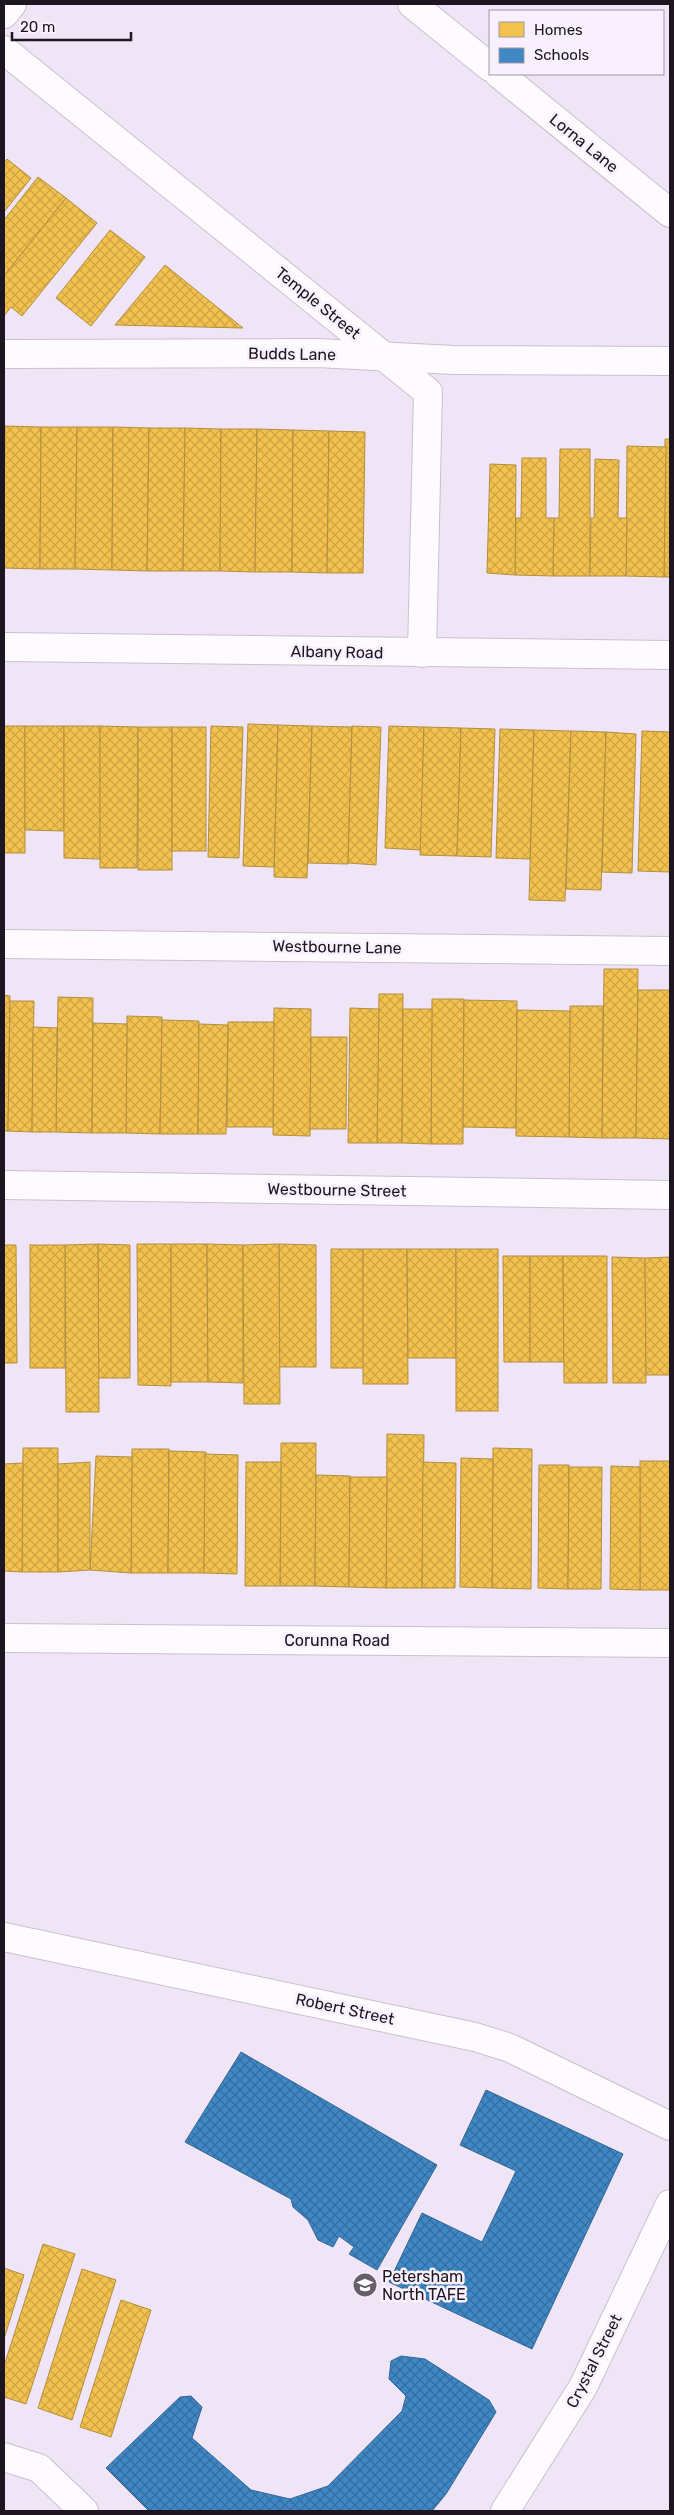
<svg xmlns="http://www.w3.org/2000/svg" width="674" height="2515" viewBox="0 0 674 2515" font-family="Rubik,sans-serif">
<defs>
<pattern id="homes-cross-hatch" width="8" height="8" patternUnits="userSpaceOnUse" patternTransform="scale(1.25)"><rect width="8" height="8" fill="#f2c14e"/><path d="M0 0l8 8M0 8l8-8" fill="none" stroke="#cfa544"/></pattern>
<pattern id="schools-cross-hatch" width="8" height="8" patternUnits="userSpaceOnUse" patternTransform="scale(1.25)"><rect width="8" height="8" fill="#3f88c5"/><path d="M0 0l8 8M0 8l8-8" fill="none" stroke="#346ea0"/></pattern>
</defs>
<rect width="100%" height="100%" fill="#f0e5f6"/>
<g fill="url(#homes-cross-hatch)" stroke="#b28e40">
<polygon points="7,159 31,178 4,212 4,163"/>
<polygon points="38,177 66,198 4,276 4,220"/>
<polygon points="66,198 97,223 22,316 11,307 4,316 4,276"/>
<polygon points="110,230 145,257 91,326 56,298"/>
<polygon points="165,265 243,328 115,325"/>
<polygon points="4,426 5,426 4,528"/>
<polygon points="5,426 41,427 40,569 4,568"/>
<polygon points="41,427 77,427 75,569 40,569"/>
<polygon points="77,427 113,427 112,570 75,569"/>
<polygon points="113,427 149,428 147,571 112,570"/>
<polygon points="149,428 185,428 183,571 147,571"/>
<polygon points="185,428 221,429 220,571 183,571"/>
<polygon points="221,429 257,429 255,572 220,571"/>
<polygon points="257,429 293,430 292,572 255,572"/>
<polygon points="293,430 329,431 327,573 292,572"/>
<polygon points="329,431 365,432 363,573 327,573"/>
<polygon points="665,439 670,439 670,577 664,577"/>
<polygon points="627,446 666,447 664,577 626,576"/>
<polygon points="560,449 590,449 590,576 553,576 554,518 559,518"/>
<polygon points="522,458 546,458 546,518 554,518 553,576 515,575 516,518 521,518"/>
<polygon points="595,459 619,460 618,518 627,518 626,576 590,576 591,518 594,518"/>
<polygon points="490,464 516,465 515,575 487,573"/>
<polygon points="248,724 278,725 274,867 243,866"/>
<polygon points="278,725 312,726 307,878 274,877"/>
<rect x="4" y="726" width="21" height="127"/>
<polygon points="25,726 64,726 64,831 25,830"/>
<polygon points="64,726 100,726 100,859 64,858"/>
<polygon points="100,726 138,727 137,868 100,868"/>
<polygon points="211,726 243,727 239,858 208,857"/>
<polygon points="312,726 352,727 348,864 308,863"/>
<polygon points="352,726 381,727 376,865 348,863"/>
<polygon points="389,726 424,727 421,850 385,848"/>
<rect x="138" y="727" width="34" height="143"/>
<rect x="172" y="727" width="34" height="124"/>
<polygon points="424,727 461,728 457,856 420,855"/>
<polygon points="461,728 495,729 491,857 457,856"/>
<polygon points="500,729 534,730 530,859 496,858"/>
<polygon points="534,730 571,731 565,901 529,900"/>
<polygon points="571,731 606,732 601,890 566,889"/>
<polygon points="642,731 670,732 670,872 638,871"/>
<polygon points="606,732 636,734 632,873 602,872"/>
<polygon points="604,969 638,969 636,1138 602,1138"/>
<polygon points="638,990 670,990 670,1139 636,1138"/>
<polygon points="379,994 403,994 402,1143 377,1143"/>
<polygon points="4,995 10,996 8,1131 4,1131"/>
<polygon points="58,997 93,998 92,1133 56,1132"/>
<polygon points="432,999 464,999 463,1144 431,1144"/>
<polygon points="464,1000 517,1001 516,1128 463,1127"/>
<polygon points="10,1001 34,1001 32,1132 8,1131"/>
<polygon points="570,1006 603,1006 602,1138 569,1137"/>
<polygon points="274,1008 311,1009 310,1136 273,1135"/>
<polygon points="350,1008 379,1009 377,1143 348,1143"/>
<polygon points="403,1009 432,1009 431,1144 402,1143"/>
<polygon points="517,1010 570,1011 569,1137 516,1136"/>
<polygon points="127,1016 162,1017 160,1134 126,1133"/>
<polygon points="162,1020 199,1021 198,1134 160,1134"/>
<polygon points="228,1022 274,1022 273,1127 227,1127"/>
<polygon points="93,1023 127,1024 126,1133 92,1133"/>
<polygon points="199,1024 228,1025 226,1134 198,1134"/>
<polygon points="33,1027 57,1028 56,1132 32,1132"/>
<polygon points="311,1037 347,1037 346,1129 310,1129"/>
<polygon points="98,1244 130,1245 130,1378 98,1378"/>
<polygon points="98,1244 99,1412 66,1412 65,1245"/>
<polygon points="137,1244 171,1244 171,1386 138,1385"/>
<polygon points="171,1244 207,1244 208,1382 171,1382"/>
<polygon points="207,1244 243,1245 243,1383 208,1382"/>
<polygon points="279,1244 316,1245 316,1367 279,1367"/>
<polygon points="279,1244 280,1404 244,1404 243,1245"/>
<polygon points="4,1245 16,1245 17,1363 4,1363"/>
<rect x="30" y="1245" width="35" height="123"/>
<polygon points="331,1249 363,1249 364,1368 331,1368"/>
<polygon points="363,1249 407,1249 408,1384 363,1384"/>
<polygon points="407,1249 456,1249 456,1358 408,1358"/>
<rect x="456" y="1249" width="42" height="162"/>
<polygon points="503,1256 530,1256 530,1362 504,1362"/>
<polygon points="530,1256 563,1256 564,1362 530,1362"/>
<polygon points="563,1256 607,1256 607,1383 564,1383"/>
<polygon points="612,1257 645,1258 646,1383 613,1383"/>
<polygon points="670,1257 670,1375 646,1375 645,1258"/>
<polygon points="387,1434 424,1435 422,1588 386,1588"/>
<polygon points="281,1443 316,1443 315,1586 280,1586"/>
<polygon points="23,1448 58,1448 58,1572 22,1572"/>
<polygon points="493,1448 532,1449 531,1589 492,1588"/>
<polygon points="132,1449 169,1449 168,1573 131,1573"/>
<polygon points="169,1451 206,1452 204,1573 168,1573"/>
<polygon points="205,1454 238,1455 237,1574 204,1573"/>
<polygon points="96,1456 132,1457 131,1573 90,1570"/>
<polygon points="461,1458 493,1459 492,1588 460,1587"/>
<rect x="640" y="1461" width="30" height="129"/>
<polygon points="90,1462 90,1570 58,1572 58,1464"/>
<polygon points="246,1462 281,1462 280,1586 245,1586"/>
<polygon points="423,1462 456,1463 455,1588 422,1588"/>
<polygon points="23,1463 22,1572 4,1571 4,1464"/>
<polygon points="539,1465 569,1465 568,1589 538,1588"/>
<polygon points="611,1466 640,1467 640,1590 610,1589"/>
<polygon points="569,1467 602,1467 601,1589 568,1589"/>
<polygon points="316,1475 350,1476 349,1587 315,1586"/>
<polygon points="350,1477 387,1477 386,1588 349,1587"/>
<polygon points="43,2244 75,2254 26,2404 4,2397 4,2366"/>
<polygon points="4,2268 24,2275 4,2339"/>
<polygon points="82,2269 116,2280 72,2420 38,2408"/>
<polygon points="121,2300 151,2310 111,2437 80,2427"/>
</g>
<g fill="url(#schools-cross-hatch)" stroke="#356694">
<polygon points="241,2052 437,2165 377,2270 349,2254 354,2247 339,2236 333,2247 318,2240 308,2220 293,2207 291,2199 185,2142"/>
<polygon points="486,2090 623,2154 532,2349 389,2282 422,2213 482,2242 516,2171 460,2145"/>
<polygon points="401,2356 425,2359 489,2400 496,2412 446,2494 432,2511 149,2511 106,2468 180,2397 191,2396 202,2407 192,2438 251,2490 290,2499 328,2486 402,2411 406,2396 389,2379 391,2361"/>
</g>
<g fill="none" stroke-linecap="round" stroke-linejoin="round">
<defs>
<g id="minor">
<polyline points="412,4 490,67"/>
<polyline points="4,14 12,4"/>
<polyline points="4,50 428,392 422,653"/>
<polyline points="499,74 670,213"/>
<polyline points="4,354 317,353 453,360 670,361"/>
<polyline points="4,647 670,655"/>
<polyline points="4,944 670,951"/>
<polyline points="4,1185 670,1195"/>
<polyline points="4,1638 670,1643"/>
<polyline points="4,1937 475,2037 510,2048 670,2126"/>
<polyline points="4,2457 39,2468 84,2511"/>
</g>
<polyline id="major" points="505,2511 583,2387 670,2204"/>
</defs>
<use href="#minor" stroke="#c9c1ce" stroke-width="30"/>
<use href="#major" stroke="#c9c1ce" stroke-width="30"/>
<use href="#minor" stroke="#fdfbfe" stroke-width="28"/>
<use href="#major" stroke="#fdfbfe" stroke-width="28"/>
</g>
<defs>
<symbol id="university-disc" viewBox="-11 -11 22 22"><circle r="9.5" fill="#675e6c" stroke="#f8f0fd"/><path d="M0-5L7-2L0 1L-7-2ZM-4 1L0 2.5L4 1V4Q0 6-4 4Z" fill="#fff"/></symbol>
</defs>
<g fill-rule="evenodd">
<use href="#university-disc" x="351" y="2271" width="28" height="28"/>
</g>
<g text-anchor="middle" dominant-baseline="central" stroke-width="5" stroke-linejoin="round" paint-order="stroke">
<g font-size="16" fill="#1d1621" stroke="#f8f0fd">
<text transform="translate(584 143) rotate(39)">Lorna Lane</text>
<text transform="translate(318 303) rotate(39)">Temple Street</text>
<text transform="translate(292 354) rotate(1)">Budds Lane</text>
<text transform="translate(337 652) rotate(1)">Albany Road</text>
<text transform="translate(337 947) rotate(1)">Westbourne Lane</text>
<text transform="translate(337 1190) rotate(1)">Westbourne Street</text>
<text x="337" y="1640">Corunna Road</text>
<text transform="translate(345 2009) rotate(12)">Robert Street</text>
<text transform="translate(594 2361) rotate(-63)">Crystal Street</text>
</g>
<g font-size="16" fill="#1d1621" stroke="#f8f0fd" text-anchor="start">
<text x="382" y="2276">Petersham<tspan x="382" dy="18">North TAFE</tspan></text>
</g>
</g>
<rect width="674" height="2515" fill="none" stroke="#1d1621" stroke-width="10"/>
<rect x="489" y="10" width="175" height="65" fill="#f8f0fd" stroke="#a099a5"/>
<rect x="499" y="22" width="25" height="15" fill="#f2c14e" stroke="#a099a5"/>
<text x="534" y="35" font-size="15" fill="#1d1621">Homes</text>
<rect x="499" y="48" width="25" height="15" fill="#3f88c5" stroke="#a099a5"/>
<text x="534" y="60" font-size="15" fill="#1d1621">Schools</text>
<path d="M12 32v8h119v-8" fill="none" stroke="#1d1621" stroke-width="2.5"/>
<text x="20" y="32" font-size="15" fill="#1d1621" stroke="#f8f0fd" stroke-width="4" paint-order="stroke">20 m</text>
</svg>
